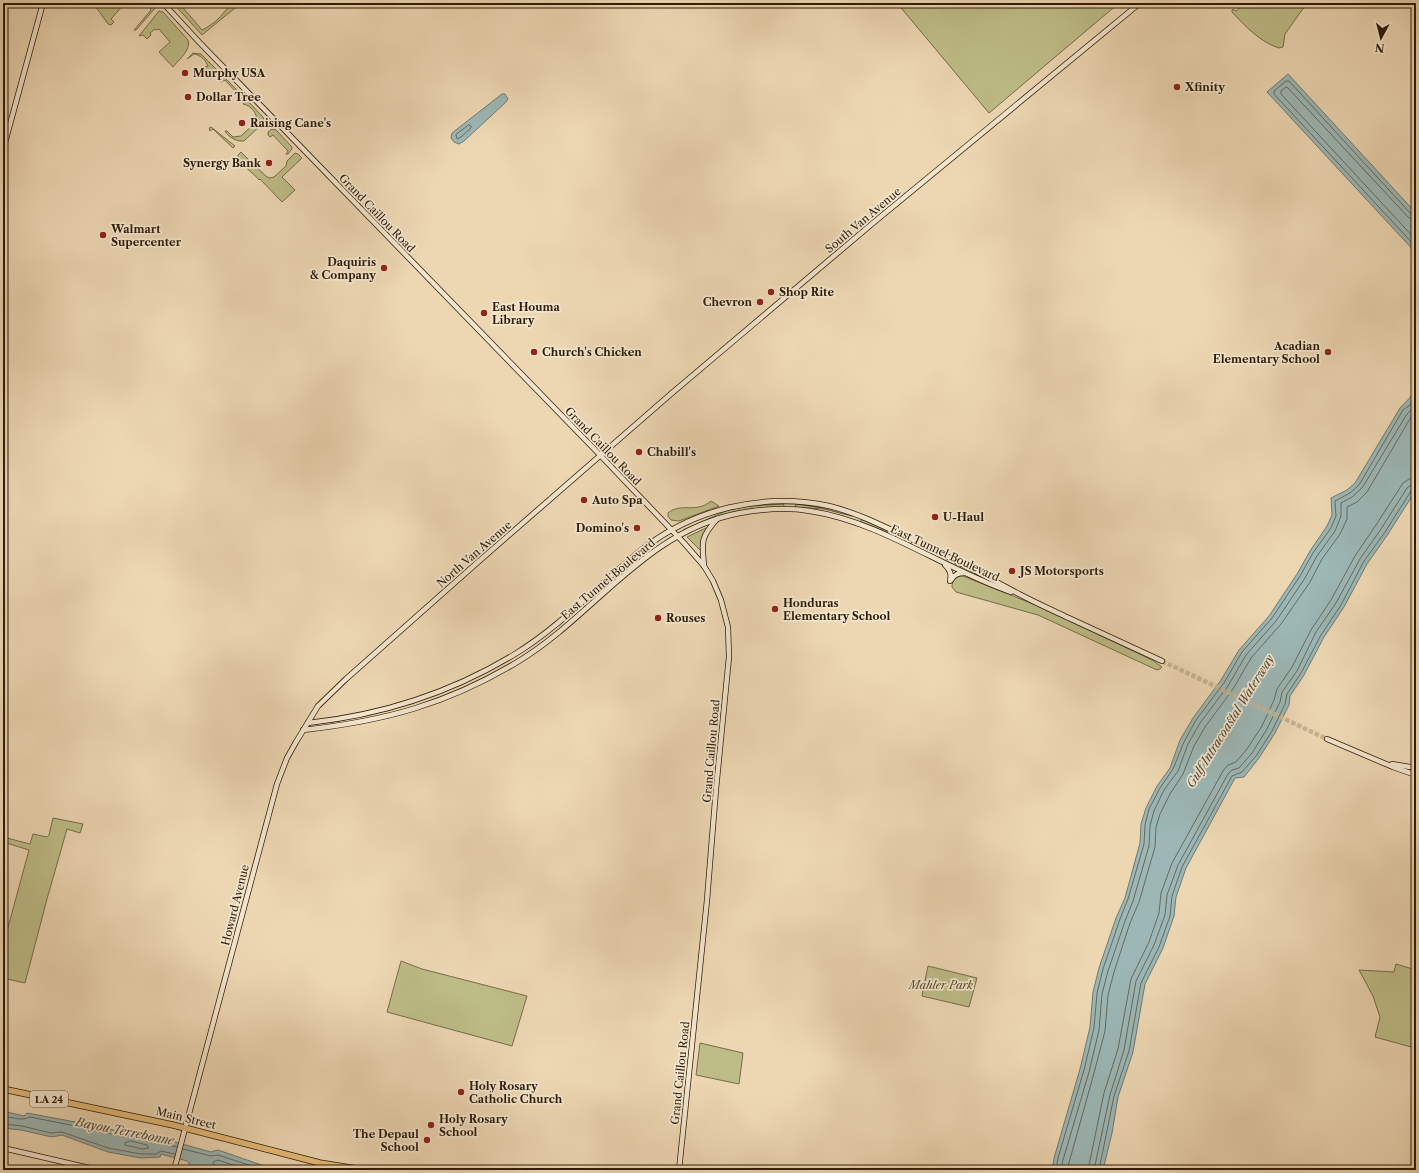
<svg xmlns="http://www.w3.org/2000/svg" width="1419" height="1173" viewBox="0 0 1419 1173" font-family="'Libre Caslon Text',serif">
<rect width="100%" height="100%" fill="#edd7b3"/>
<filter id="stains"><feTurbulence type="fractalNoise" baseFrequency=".005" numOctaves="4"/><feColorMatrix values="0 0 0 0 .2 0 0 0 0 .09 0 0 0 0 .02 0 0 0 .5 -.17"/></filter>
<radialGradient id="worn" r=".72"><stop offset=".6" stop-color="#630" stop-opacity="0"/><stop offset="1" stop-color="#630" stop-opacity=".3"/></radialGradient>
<g fill="#bebd88" stroke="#766c48">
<polygon points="93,3 125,3 111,19 114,22 111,25 108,24"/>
<polygon points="151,3 155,3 156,7 136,30 134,30 151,10 150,8 153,5"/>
<path d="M173 3H179L202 30C206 28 214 23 217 20 227 11 227 3 241 3L202 35Z"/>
<polygon points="897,3 1119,3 989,113"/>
<path d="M1245 3H1307L1285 34 1283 47 1279 48C1260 42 1245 26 1232 12V10L1233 9 1236 11Z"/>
<path d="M159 11 163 12 188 40C191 51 179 59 173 67L159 52 170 42 159 29 156 30 155 29 150 33 151 35 147 39 143 35 139 36Z"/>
<path d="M193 53 201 54 236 89 237 92 236 95H234L236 92 225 80 221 82 204 67 208 66C206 61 201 55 194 54L187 59Z"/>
<path d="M241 98H245L263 117 264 120 262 124 244 141C237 142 228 137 225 131H227L233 137 241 136 256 122C259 114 250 105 243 104L245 101 244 100 240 101Z"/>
<polygon points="211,127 235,146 233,148 213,129 210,131 209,128"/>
<polygon points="272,129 276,130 292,147 292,149 288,154 286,154 288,151 273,135 270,137 268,135 268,132"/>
<path d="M241 152 248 159V165H250L251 162 267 177 270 178 274 177 286 166 287 161 295 153 298 154 302 158 282 177 295 190 282 202 260 179 259 180C254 173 237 163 238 155Z"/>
<path d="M711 501 719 506 679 521 671 520 668 516V513C681 502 696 514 711 501Z"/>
<polygon points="783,504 784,505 784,507 739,511 727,514 683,530 728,510 751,506"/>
<polygon points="796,504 822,508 852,516 824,509 795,507"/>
<path d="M861 519 909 541C893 536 877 529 861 522Z"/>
<polygon points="706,528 707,528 700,550 687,537"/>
<polygon points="923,550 942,556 1004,588"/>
<path d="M963 576 1038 606 1152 660 1162 667 1160 669 1157 670 1038 615 956 592 952 587C952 580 956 576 963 576Z"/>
<polygon points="53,818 83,824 80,833 67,829 47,899 25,983 3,978 3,946 29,850 3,842 3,837 30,844 33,834 47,837 49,835"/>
<polygon points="401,961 422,969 527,996 512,1046 387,1012"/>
<polygon points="1396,964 1416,970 1416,1031 1411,1047 1375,1037 1380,1017 1373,996 1359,970 1394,972"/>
<polygon points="928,966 977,978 969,1007 922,996"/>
<polygon points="700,1043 743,1053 739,1084 696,1075"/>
</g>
<g fill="#9cb7b6" stroke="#707970">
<polygon points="1288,74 1416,213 1416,253 1267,92"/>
<polygon points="502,94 505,94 508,99 506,102 464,141 459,144 454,142 451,138 452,133"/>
<path d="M1416 384V490L1388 534 1367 564 1344 607 1324 637 1304 675 1290 696 1289 705 1275 733 1259 758 1244 777 1235 778 1186 868 1176 897 1174 916 1163 948 1145 984 1133 1052 1118 1097 1112 1133 1103 1170H1052L1054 1158 1080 1069 1090 1027 1093 992 1099 968 1116 918 1125 898 1140 843 1141 824 1146 808 1157 786 1170 768 1180 740 1193 718 1221 680 1239 650 1269 616 1297 574 1310 551 1327 526 1332 515 1331 498 1347 490 1355 483 1400 408C1409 398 1412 398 1416 384Z"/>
<polygon points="7,1112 24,1116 27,1113 102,1127 124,1133 126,1130 157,1137 211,1152 218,1150 276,1170 211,1170 202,1167 200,1170 189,1166 189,1163 187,1161 161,1154 160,1157 141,1158 108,1152 62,1135 52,1137 21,1130 3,1128 3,1113"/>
</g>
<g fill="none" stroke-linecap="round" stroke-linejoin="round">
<g stroke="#656a5e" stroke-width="1">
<polygon points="469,125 471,126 471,128 461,137 457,139 456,135"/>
<polyline points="1416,215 1411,214 1289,81 1286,81 1274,91 1274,94 1416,247"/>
<polyline points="1416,220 1411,219 1408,217 1288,88 1286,87 1281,91 1281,94 1416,240"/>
<path d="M3 1117C12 1116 21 1122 30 1117L101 1131 123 1137 129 1135 177 1147"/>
<polyline points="3,1124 22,1126 51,1133 62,1132 108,1148 141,1154 156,1154 161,1151 175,1154"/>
<polygon points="131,1141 147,1145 149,1148 142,1149 125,1145 125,1143"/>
<polyline points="183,1149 211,1156 218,1155 264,1170"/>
<polyline points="215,1170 213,1162 218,1160 248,1170"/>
<polyline points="1056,1170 1058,1158 1084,1070 1094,1028 1097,993 1103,969 1120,919 1128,899 1144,844 1145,825 1149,809 1160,788 1173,769 1184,742 1196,720 1224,683 1242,652 1272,618 1300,576 1313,553 1331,528 1336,516 1335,501 1350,493 1359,485 1403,410 1410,405 1416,397"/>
<polyline points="1061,1170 1063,1160 1089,1072 1099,1030 1102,994 1108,971 1125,921 1133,901 1149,846 1150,826 1154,811 1164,790 1178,771 1188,744 1200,723 1228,686 1246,655 1276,621 1305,578 1317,556 1335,531 1341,516 1341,503 1352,497 1362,488 1407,414 1416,405"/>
<polyline points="1067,1170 1094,1073 1105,1031 1108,995 1114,972 1130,923 1139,902 1155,847 1156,827 1160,814 1170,794 1183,774 1194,746 1205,727 1233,689 1251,658 1281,624 1310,582 1322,559 1340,534 1347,519 1347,507 1357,502 1367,492 1411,417 1416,414"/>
<polyline points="1088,1170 1104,1093 1118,1049 1131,979 1149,942 1159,913 1161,893 1172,863 1223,771 1228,765 1236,762 1247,749 1262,726 1274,700 1277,689 1292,667 1311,630 1331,600 1355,556 1376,525 1403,483 1409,479 1416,478"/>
<polyline points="1094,1170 1110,1095 1124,1050 1136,981 1154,945 1165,915 1167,895 1178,865 1228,774 1232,770 1239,768 1252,753 1267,729 1280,702 1282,692 1297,671 1316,632 1336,603 1360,559 1381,529 1407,488 1411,485 1416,484"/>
<polyline points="1099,1170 1114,1096 1129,1051 1141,983 1159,947 1170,916 1172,896 1182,867 1232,776 1242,772 1256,756 1272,731 1285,704 1287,694 1301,673 1321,635 1341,605 1364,561 1385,532 1411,491 1416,489"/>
</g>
<polyline stroke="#c7b291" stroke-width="4.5" stroke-dasharray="4.5 2" stroke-linecap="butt" points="1162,661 1327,739"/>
<defs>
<g id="secondary">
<polyline points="163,3 200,43 601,456 684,543 704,566 713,581 721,600 728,627 729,657 716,789 707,900 679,1170"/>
<polyline points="3,150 43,3"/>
<path d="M945 565C950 570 952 574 950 581"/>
<path d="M704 566C702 542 700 538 717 519"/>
<path d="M951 580C955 574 958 573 965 573"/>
<path d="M308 723C382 715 451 693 515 654 561 626 598 585 640 551 693 509 762 492 829 506 854 512 877 523 900 534 941 552 980 573 1019 594 1036 603 1054 611 1071 619 1102 633 1132 647 1162 661"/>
<path d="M303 730C385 721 448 704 519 661 597 613 645 531 740 513 763 509 787 507 810 511 882 522 943 569 1011 592"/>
<polyline points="1327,739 1393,767 1416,775"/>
<polyline points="1392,764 1416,768"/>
<polyline points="3,1148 98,1170"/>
<polyline points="174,1170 277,784 287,758 296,742 318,706 346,679 478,562 672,393 873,223 1140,3"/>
</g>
<polyline id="primary" points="3,1089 173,1125 320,1163 364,1170"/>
</defs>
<use href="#secondary" stroke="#2e1c07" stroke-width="6"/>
<use href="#primary" stroke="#2e1c07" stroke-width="7"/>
<use href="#secondary" stroke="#f3e5ce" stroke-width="4.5"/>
<use href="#primary" stroke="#e6bc7a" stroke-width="5.5"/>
</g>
<g fill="#8f2418" stroke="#f3e5ce" stroke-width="1.5">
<circle cx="185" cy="73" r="4"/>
<circle cx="1177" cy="87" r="4"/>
<circle cx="188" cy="97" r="4"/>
<circle cx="242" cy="123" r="4"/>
<circle cx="269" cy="163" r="4"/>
<circle cx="103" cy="235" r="4"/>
<circle cx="384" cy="268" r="4"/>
<circle cx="771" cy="292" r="4"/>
<circle cx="760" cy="302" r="4"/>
<circle cx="484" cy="313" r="4"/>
<circle cx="534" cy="352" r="4"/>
<circle cx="1328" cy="352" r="4"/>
<circle cx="639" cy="452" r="4"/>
<circle cx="584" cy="500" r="4"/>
<circle cx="935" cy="517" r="4"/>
<circle cx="637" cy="528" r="4"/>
<circle cx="1012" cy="571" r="4"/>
<circle cx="775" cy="609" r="4"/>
<circle cx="658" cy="618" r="4"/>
<circle cx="461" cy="1092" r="4"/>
<circle cx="431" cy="1125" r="4"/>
<circle cx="427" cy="1140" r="4"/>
</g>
<g text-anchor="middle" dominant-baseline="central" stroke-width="3.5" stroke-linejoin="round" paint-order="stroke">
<rect fill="#f3e5ce" stroke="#695843" stroke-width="1" x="30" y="1091" width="38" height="16" rx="3"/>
<g font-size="10" font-weight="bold" fill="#2e1c07">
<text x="49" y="1099">LA 24</text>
</g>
<g font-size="11" font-weight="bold" fill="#2e1c07" stroke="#f3e5ce" text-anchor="start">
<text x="193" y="73">Murphy USA</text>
<text x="1185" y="87">Xfinity</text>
<text x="196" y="97">Dollar Tree</text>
<text x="250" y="123">Raising Cane's</text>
<text x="261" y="163" text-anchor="end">Synergy Bank</text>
<text x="111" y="229">Walmart<tspan x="111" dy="13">Supercenter</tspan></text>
<text x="376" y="262" text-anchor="end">Daquiris<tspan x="376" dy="13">&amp; Company</tspan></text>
<text x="779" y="292">Shop Rite</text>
<text x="752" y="302" text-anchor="end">Chevron</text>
<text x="492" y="307">East Houma<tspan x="492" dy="13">Library</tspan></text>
<text x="1320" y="346" text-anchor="end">Acadian<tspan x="1320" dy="13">Elementary School</tspan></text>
<text x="542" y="352">Church's Chicken</text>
<text x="647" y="452">Chabill's</text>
<text x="592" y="500">Auto Spa</text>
<text x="943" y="517">U-Haul</text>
<text x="629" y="528" text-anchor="end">Domino's</text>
<text x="1020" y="571">JS Motorsports</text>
<text x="783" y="603">Honduras<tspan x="783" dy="13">Elementary School</tspan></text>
<text x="666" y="618">Rouses</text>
<text x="469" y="1086">Holy Rosary<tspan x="469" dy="13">Catholic Church</tspan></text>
<text x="439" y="1119">Holy Rosary<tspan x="439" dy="13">School</tspan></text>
<text x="419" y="1134" text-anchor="end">The Depaul<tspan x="419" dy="13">School</tspan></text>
</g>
<g font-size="11" fill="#2e1c07" stroke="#f3e5ce">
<text transform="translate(377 213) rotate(46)">Grand Caillou Road</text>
<text transform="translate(863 220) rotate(-40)">South Van Avenue</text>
<text transform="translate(603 446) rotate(46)">Grand Caillou Road</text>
<text transform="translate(945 553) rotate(25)">East Tunnel Boulevard</text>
<text transform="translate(474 554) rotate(-41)">North Van Avenue</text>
<text transform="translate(608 579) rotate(-40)">East Tunnel Boulevard</text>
<text transform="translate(711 751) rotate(-85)">Grand Caillou Road</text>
<text transform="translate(235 905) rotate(-76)">Howard Avenue</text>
<text transform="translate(680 1073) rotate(-84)">Grand Caillou Road</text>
<text transform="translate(186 1118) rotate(14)">Main Street</text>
</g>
<g font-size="11" font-style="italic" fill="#594c2e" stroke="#f3e5ce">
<text x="941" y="985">Mahler Park</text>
</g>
<g font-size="12" font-style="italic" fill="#4f4a3c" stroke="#f3e5ce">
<text transform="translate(1230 721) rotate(-58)">Gulf Intracoastal Waterway</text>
<text transform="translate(125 1131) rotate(11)">Bayou Terrebonne</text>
</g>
</g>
<rect width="1419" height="1173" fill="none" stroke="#edd7b3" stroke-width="16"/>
<rect x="4" y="4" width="1411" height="1165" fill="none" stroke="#2e1c07" stroke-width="2"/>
<rect x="8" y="8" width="1403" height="1157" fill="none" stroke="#2e1c07"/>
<g transform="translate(1381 38) rotate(187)" stroke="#f3e5ce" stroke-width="3" paint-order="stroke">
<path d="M0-3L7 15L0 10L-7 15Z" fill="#2e1c07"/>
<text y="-6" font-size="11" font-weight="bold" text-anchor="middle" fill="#2e1c07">N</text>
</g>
<rect width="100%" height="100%" filter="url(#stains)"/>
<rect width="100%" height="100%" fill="url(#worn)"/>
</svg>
